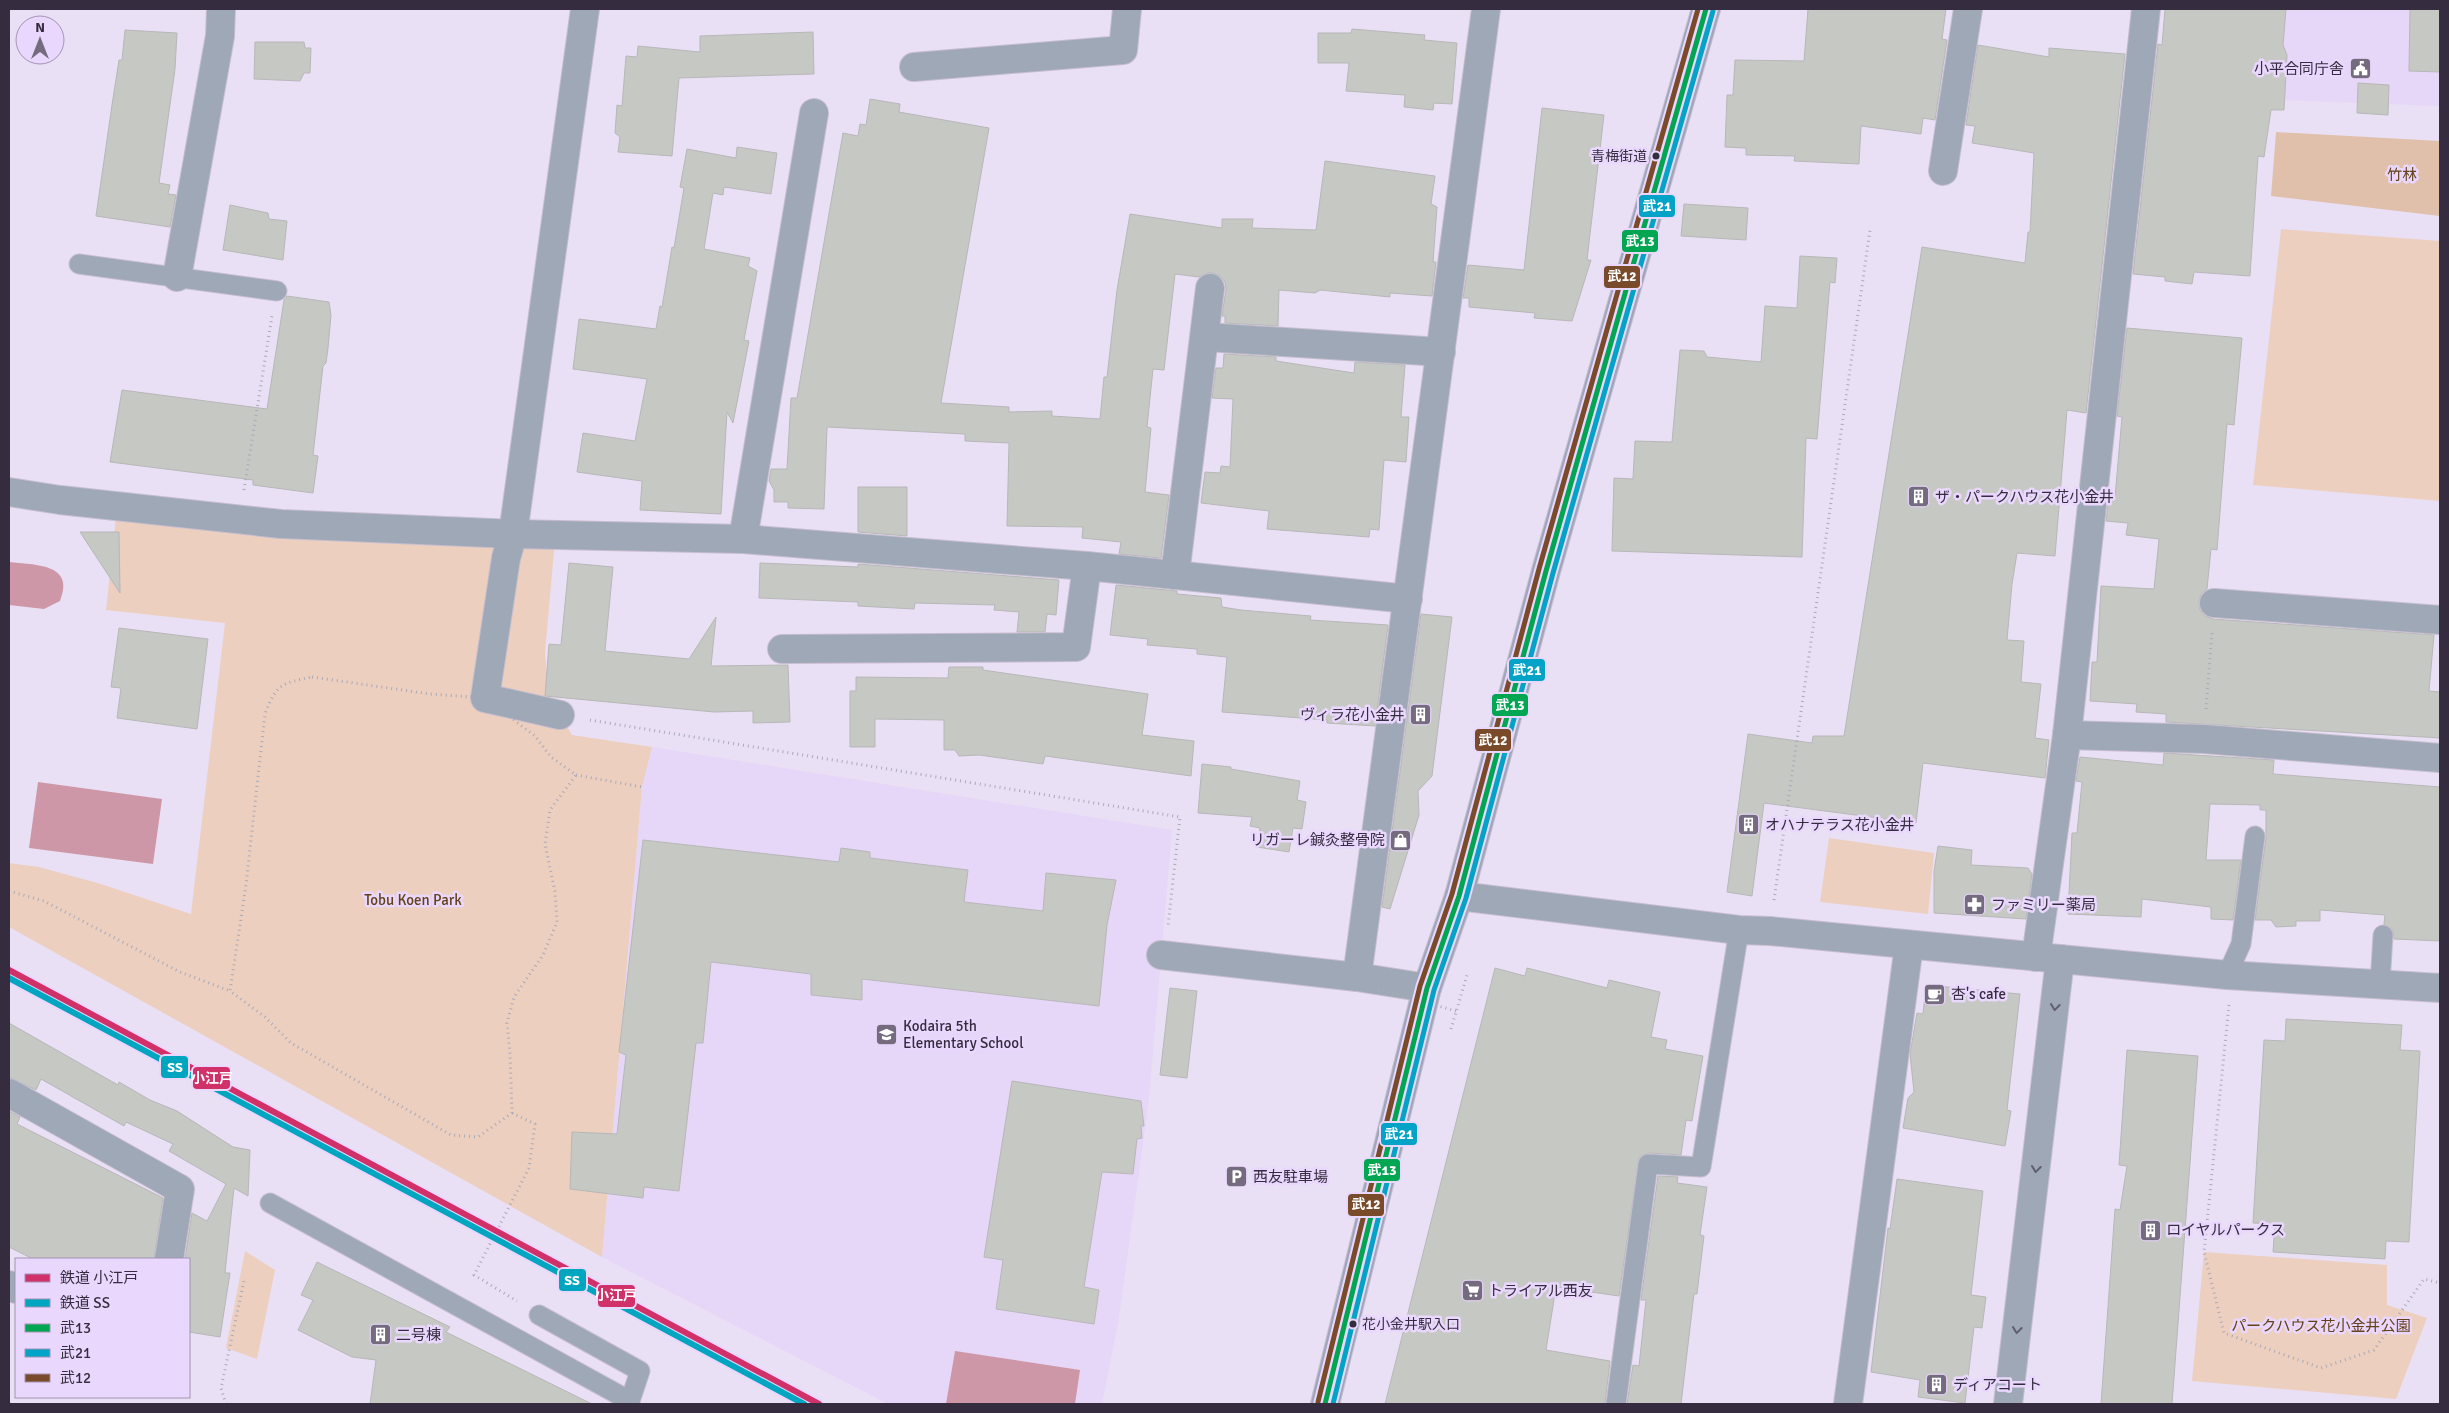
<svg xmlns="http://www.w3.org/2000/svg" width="2449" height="1413" viewBox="0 0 2449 1413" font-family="Signika,'Noto Sans JP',sans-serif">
<rect width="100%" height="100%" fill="#eae0f5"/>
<g fill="#e6d6f7">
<polygon points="2200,9 2440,9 2440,106 2276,100 2197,33"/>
<polygon points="652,747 1172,830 1149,1099 1119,1318 1102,1404 888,1404 602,1257 642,787"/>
</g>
<g fill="#eccfbf">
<polygon points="2281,229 2440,241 2440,501 2253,485"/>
<polygon points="118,498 247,512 556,528 545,653 549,695 572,735 652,747 642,787 602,1257 9,927 9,863 39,867 101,884 191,914 225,623 106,610"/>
<polygon points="1829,838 1934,853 1928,914 1820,902"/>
<polygon points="245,1251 275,1270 257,1359 226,1348"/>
<polygon points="2204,1252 2387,1265 2387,1305 2427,1318 2396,1399 2192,1381"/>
</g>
<polygon fill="#e1c0ab" points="2276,132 2440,141 2440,216 2271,196"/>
<g fill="#ce97a7">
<path d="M9 562C34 565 76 563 60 601L44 609 9 605Z"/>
<polygon points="38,782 162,799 153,864 29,848"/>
<polygon points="955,1351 1080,1370 1075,1404 946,1404"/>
</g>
<g fill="#c6c8c4" stroke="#b8b7b8">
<polygon points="1808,9 1946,9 1942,39 1947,40 1935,120 1923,118 1921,134 1861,126 1859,164 1794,161 1795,156 1746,155 1746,148 1725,147 1727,95 1733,95 1735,60 1804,61"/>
<polygon points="2165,9 2286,9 2283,45 2287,55 2284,110 2271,110 2264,157 2258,156 2250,276 2194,272 2192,284 2165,281 2165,277 2133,274 2158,44 2162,45"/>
<polygon points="2410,9 2440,9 2440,72 2409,71"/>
<polygon points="1352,29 1425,35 1424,40 1457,43 1452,104 1434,103 1433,110 1404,107 1405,95 1346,91 1349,63 1318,63 1318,33 1351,33"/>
<polygon points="125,30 177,33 175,69 159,183 170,185 168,194 176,195 170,227 96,216 112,105 119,60 122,60"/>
<polygon points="813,32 814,74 679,78 672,156 618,152 620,137 615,133 617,105 622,106 626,56 637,57 638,46 700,52 700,36"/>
<polygon points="255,42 304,42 305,48 311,48 310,73 304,73 300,81 254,79"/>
<polygon points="1978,45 2049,57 2049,48 2125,54 2086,413 2067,410 2055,556 2017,553 2012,584 2007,640 2024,641 2021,682 2041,684 2035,738 2049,740 2045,778 1923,763 1916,823 1764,803 1752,896 1727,892 1748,734 1812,743 1813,736 1844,736 1922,247 2025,263 2028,232 2030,232 2034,153 1972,143 1975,126 1966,125"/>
<polygon points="2358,83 2389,85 2388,115 2357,113"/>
<polygon points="870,99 900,104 899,112 989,128 941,403 1009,407 1009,412 1052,411 1052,416 1100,419 1104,377 1107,377 1117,290 1130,214 1222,228 1222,219 1253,219 1252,228 1316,230 1325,161 1435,176 1431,204 1437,207 1433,262 1436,262 1432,296 1390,293 1390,297 1320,290 1315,293 1279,290 1278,326 1225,323 1225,316 1222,316 1226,289 1225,282 1220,276 1211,272 1199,277 1175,274 1164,370 1153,369 1147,427 1151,428 1145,492 1169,495 1161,558 1119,554 1121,542 1082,538 1083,527 1007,526 1009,443 965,441 965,434 827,427 824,509 788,508 788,502 774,502 774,490 769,481 771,469 787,469 791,398 797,398 843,133 858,136 860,124 866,125"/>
<polygon points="1542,108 1604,115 1587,260 1591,260 1572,321 1534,318 1535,313 1469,307 1469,298 1463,298 1468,265 1524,270"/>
<polygon points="737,147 777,153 771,194 724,187 723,195 713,193 704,249 750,258 748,266 757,271 744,340 749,341 733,423 727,412 721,514 640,510 642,481 577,472 583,433 635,441 647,379 573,369 579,319 656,329 660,306 662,307 672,247 674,248 684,188 680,187 687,149 736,158"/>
<polygon points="1684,204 1748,208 1746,240 1681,236"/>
<polygon points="230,205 268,213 269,219 287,221 283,260 223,250"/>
<polygon points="1800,256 1837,258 1835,283 1830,282 1817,439 1806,438 1802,557 1612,551 1614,478 1633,479 1635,441 1672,442 1680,350 1704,351 1707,357 1761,362 1765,306 1797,308"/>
<polygon points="287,296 329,302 331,315 328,348 326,363 323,366 313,455 318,456 313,493 253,485 253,480 110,462 122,390 267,409 284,300"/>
<polygon points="2127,328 2242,338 2234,425 2227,424 2217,550 2211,549 2207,589 2201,594 2199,601 2200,610 2205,616 2213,619 2434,635 2429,691 2440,692 2440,738 2166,722 2166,714 2136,712 2137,704 2090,701 2092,662 2097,662 2101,586 2154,589 2159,539 2126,535 2128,523 2106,521 2109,496 2115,497 2122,417 2117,416"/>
<polygon points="1224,354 1276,357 1276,361 1354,373 1355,362 1405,365 1401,417 1409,417 1406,462 1384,460 1379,530 1370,529 1369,537 1267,529 1269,511 1201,503 1205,472 1220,473 1221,466 1230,467 1233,399 1212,398 1216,368 1223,368"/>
<polygon points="858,487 907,487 907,536 858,532"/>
<polygon points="80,532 119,532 120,593"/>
<polygon points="569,563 613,567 605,651 689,659 716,617 711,666 788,665 790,722 753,723 753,711 714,712 545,696 549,644 561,645"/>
<polygon points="760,563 858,567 858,564 1059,580 1056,615 1047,614 1045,632 1017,632 1019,612 994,610 995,605 915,603 914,609 858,606 858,602 759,598"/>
<polygon points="1116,585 1177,591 1177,594 1221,598 1222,607 1241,610 1311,616 1310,620 1388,625 1375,726 1327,723 1327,720 1222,712 1227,657 1197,654 1197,649 1147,645 1148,639 1110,635"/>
<polygon points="1421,614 1452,617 1432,776 1418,791 1419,815 1390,909 1382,907"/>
<polygon points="119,628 208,639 197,729 117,718 121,688 111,687"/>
<polygon points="949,667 983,667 983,670 1148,694 1142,735 1194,741 1191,776 1045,756 1043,764 979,755 959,756 955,750 944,750 944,720 875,719 875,747 850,747 850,691 856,691 856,677 948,678"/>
<polygon points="2164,753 2274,760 2273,774 2440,787 2440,941 2394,939 2393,930 2384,924 2385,915 2320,910 2320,921 2296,921 2296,926 2276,927 2271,920 2255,920 2266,837 2266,810 2260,810 2260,805 2210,804 2206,860 2241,860 2233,920 2211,919 2211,907 2142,899 2141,917 2068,914 2072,833 2077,833 2082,782 2076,781 2080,757 2163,765"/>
<polygon points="1202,764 1231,767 1231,769 1300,781 1297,800 1306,802 1302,829 1293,828 1289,852 1257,847 1260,828 1250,826 1252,817 1198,813"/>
<polygon points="643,840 839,862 841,848 870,852 870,858 968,870 964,902 1043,911 1046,873 1116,880 1107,925 1099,1006 862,979 862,1000 811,995 811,974 711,962 703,1043 696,1043 679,1191 644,1187 643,1198 570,1189 572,1132 617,1134 626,1055 619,1052"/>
<polygon points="1938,846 1972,850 1971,865 2028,868 2032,874 2026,919 1934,913 1934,871"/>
<polygon points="1495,968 1525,976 1527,968 1607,988 1609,980 1660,992 1651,1037 1667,1040 1665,1049 1703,1056 1692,1121 1686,1120 1681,1155 1649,1153 1639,1158 1619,1296 1556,1287 1546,1350 1610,1361 1605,1404 1385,1404"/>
<polygon points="1926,985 2020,994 2007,1110 2011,1111 2005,1146 1903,1128 1908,1098 1914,1092 1910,1054 1917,1013 1923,1014"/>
<polygon points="1170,988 1197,991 1187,1078 1160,1075"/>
<polygon points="2286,1019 2402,1025 2400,1050 2420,1051 2409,1242 2386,1241 2385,1259 2273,1252 2275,1224 2253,1223 2264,1040 2285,1041"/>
<polygon points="9,1023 118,1085 119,1082 150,1100 177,1111 233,1147 250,1150 248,1196 234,1188 225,1273 230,1273 220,1337 189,1332 189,1259 185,1259 192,1213 207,1221 226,1184 169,1151 173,1144 126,1122 124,1126 41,1079 36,1090 9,1077"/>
<polygon points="2127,1050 2198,1056 2172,1404 2101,1404 2115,1209 2120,1210 2127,1166 2119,1165"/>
<polygon points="1012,1081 1141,1101 1144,1126 1141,1126 1142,1138 1137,1139 1133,1174 1102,1172 1084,1287 1099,1290 1094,1324 996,1309 1003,1260 984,1257"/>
<polygon points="9,1111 20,1117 17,1124 163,1198 154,1259 33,1259 9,1247"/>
<polygon points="1658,1176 1678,1177 1677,1183 1707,1187 1700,1235 1704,1236 1697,1294 1694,1294 1681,1404 1627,1404 1633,1365 1639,1366 1646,1300 1641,1300"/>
<polygon points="1897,1179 1983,1191 1971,1295 1986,1297 1982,1328 1974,1327 1965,1403 1918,1397 1920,1380 1871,1372 1888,1228 1890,1229"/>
<polygon points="317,1262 450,1327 446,1332 592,1404 370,1404 376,1360 352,1357 298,1330 313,1300 301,1295"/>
</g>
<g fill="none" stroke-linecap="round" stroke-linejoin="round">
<defs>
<g id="lane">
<polyline points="79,264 277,291"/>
<polyline points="2227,975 2241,944 2255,836"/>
<polyline points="2380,984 2383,935"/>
<polyline points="270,1203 630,1401"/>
<polyline points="539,1315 640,1371 629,1404"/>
<polyline points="1616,1404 1648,1164 1701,1167 1739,930"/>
</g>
<g id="street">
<polyline points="914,67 1123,50 1127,9"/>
<polyline points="1943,171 1968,9"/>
<polyline points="177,277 220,36 221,9"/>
<polyline points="1205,337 1441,352"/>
<polyline points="9,492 60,500 281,524 513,534 743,539 1087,566 1408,599"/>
<polyline points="743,539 814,113"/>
<polyline points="1175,575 1210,288"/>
<polyline points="2214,603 2440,620"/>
<polyline points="782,649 1076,647 1087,566"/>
<polyline points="560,715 485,698 506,558 513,534 585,9"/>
<polyline points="2067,735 2204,739 2440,758"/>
<polyline points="1459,896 1739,930 1770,931 2227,975 2440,988"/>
<polyline points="1161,955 1357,977 1427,988"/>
<polyline points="2036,957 2067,735 2146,9"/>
<polyline points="1357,977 1486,9"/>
<polyline points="9,1093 180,1189 169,1259"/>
<polyline points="9,1285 16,1289"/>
<polyline points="1848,1404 1909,945"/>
<polyline points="2008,1404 2060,959"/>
</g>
<polyline id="primary" points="1325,1404 1427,988 1459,896 1546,571 1706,9"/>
</defs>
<use href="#lane" stroke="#c6becf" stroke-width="21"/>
<use href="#street" stroke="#c6becf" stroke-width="30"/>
<use href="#primary" stroke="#c6becf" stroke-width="30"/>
<g stroke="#a9aab8" stroke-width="3" stroke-dasharray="1 4" stroke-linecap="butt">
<polyline points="244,490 272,316"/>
<path d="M312 677 430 694 485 698 535 736 551 757 576 775 550 810 545 844 555 892 557 922 543 955 514 997 507 1023 510 1053 512 1113 478 1137 451 1135 291 1043 265 1017 230 991 246 885 265 714C276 684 282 683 312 677Z"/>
<polyline points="2206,709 2212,633"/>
<polyline points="590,720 1180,817 1168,926"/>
<polyline points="576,775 642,787"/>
<polyline points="9,891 44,901 180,972 230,991"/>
<polyline points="1774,900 1870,230"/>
<polyline points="2229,1005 2204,1252 2224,1333 2321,1368 2374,1350 2424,1279 2440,1283"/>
<polyline points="1451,1029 1467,975"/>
<polyline points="512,1113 535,1124 529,1168 474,1275 517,1301"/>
<polyline points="9,1403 11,1404"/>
<polyline points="226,1404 221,1388 244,1281"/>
</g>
<use href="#lane" stroke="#9ea8b6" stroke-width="19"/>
<use href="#street" stroke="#9ea8b6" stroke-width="28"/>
<use href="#primary" stroke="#9da6ba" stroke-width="28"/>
<polyline stroke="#a9aab8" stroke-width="3" stroke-dasharray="1 4" stroke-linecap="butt" points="1378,989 1456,1011"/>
<defs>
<polyline id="bus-1" points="1325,1404 1427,988 1459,896 1546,571 1706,9"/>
<polyline id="bus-2" points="1333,1404 1434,990 1466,898 1553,573 1713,11"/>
<polyline id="bus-3" points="1318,1402 1420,986 1452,894 1539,569 1698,9"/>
</defs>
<use href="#bus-1" stroke="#ead7fe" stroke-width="9"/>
<use href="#bus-2" stroke="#ead7fe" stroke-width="9"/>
<use href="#bus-3" stroke="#ead7fe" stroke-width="9"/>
<use href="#bus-1" stroke="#00a651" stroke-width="5"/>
<use href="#bus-2" stroke="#03a3c7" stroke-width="5"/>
<use href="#bus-3" stroke="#7a4b2a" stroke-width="5"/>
<defs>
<polyline id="rail-1" points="9,970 819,1404"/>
<polyline id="rail-2" points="9,978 804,1404"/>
</defs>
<use href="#rail-1" stroke="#ead7fe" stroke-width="10"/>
<use href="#rail-2" stroke="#ead7fe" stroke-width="10"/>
<use href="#rail-1" stroke="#d13169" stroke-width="6"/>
<use href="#rail-2" stroke="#00a6bf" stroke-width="6"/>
</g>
<defs><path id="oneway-chevron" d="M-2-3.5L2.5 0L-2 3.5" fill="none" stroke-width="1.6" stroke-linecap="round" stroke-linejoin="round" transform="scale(1.25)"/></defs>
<g stroke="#605e6f">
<use href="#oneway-chevron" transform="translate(2055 1007) rotate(97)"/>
<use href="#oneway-chevron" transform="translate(2036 1169) rotate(97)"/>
<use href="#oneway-chevron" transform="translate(2017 1330) rotate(97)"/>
</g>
<defs>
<symbol id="civic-square" viewBox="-11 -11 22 22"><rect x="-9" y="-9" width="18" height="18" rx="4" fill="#756b7f" stroke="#ead7fe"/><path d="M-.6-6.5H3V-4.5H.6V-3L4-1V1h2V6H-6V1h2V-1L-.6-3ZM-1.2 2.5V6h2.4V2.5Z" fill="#fff"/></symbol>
<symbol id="building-square" viewBox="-11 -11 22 22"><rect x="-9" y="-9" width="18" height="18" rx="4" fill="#756b7f" stroke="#ead7fe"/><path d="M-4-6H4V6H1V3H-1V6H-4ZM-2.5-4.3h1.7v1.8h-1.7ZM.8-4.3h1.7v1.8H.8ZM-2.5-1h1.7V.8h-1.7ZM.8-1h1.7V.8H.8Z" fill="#fff"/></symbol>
<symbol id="shop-square" viewBox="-11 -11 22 22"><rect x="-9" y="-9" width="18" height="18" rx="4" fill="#756b7f" stroke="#ead7fe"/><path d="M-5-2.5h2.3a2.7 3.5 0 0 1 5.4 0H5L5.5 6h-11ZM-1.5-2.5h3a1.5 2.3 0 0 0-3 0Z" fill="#fff"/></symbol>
<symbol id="pharmacy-square" viewBox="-11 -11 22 22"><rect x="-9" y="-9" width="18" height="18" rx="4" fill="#756b7f" stroke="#ead7fe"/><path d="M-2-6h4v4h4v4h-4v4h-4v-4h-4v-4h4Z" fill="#fff"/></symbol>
<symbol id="cafe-square" viewBox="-11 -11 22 22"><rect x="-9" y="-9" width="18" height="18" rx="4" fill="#756b7f" stroke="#ead7fe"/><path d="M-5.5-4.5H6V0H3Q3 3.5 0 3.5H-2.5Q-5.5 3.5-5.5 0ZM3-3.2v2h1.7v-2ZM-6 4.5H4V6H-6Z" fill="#fff"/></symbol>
<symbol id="school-square" viewBox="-11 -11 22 22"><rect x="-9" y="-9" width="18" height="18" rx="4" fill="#756b7f" stroke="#ead7fe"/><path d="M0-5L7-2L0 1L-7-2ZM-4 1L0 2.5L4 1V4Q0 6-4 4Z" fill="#fff"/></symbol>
<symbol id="parking-square" viewBox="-11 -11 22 22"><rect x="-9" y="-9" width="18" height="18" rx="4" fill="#756b7f" stroke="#ead7fe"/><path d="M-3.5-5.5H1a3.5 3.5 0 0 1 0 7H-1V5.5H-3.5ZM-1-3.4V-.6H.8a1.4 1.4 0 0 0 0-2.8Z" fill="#fff"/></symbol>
<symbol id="supermarket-square" viewBox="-11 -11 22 22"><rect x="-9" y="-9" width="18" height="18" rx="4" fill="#756b7f" stroke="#ead7fe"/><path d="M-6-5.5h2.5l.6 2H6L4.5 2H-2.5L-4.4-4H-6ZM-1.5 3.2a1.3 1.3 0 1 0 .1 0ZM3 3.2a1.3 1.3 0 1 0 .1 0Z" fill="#fff"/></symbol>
</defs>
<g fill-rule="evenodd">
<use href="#civic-square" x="2348" y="56" width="25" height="25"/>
<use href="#building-square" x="1906" y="484" width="25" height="25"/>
<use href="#building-square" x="1408" y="702" width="25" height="25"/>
<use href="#building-square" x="1736" y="812" width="25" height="25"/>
<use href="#shop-square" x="1388" y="828" width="25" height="25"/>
<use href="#pharmacy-square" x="1962" y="892" width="25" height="25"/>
<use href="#cafe-square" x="1922" y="982" width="25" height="25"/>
<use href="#school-square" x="874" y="1022" width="25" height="25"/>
<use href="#parking-square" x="1224" y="1164" width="25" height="25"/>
<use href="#building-square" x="2138" y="1218" width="25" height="25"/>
<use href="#supermarket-square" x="1460" y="1278" width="25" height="25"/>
<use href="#building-square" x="368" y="1322" width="25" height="25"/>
<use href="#building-square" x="1924" y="1372" width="25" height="25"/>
</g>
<g fill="#362c3f" stroke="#ead7fe" stroke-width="2">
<circle cx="1656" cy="156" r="4.5"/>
<circle cx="1353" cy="1324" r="4.5"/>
</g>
<g text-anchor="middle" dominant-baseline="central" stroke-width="5" stroke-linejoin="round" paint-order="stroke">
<g font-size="14" fill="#362c3f" stroke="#ead7fe" text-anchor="end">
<text x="1647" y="156">青梅街道</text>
<text x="1362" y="1324" text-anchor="start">花小金井駅入口</text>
</g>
<g font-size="15" fill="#362c3f" stroke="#ead7fe" text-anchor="start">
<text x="2344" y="69" text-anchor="end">小平合同庁舎</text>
<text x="1935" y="497">ザ・パークハウス花小金井</text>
<text x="1405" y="715" text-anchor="end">ヴィラ花小金井</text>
<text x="1765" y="825">オハナテラス花小金井</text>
<text x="1385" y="840" text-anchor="end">リガーレ鍼灸整骨院</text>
<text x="1991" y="905">ファミリー薬局</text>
<text x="1951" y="994">杏's cafe</text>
<text x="903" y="1026">Kodaira 5th<tspan x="903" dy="17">Elementary School</tspan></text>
<text x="1253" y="1177">西友駐車場</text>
<text x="2166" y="1230">ロイヤルパークス</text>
<text x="1488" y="1291">トライアル西友</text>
<text x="396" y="1335">二号棟</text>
<text x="1953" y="1385">ディアコート</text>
</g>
<g font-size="15" fill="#634015" stroke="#ead7fe">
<text x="2402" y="175">竹林</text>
<text x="413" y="900">Tobu Koen Park</text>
<text x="2321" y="1326">パークハウス花小金井公園</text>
</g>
</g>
<g stroke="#ead7fe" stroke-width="2">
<rect x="1638" y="194" width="38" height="24" rx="5" fill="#03a3c7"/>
<rect x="1621" y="229" width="38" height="24" rx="5" fill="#00a651"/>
<rect x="1603" y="265" width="38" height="24" rx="5" fill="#7a4b2a"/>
<rect x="1508" y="658" width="38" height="24" rx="5" fill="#03a3c7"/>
<rect x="1491" y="693" width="38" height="24" rx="5" fill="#00a651"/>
<rect x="1474" y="728" width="38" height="24" rx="5" fill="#7a4b2a"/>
<rect x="160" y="1055" width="29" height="24" rx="5" fill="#00a6bf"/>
<rect x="192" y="1066" width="39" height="24" rx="5" fill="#d13169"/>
<rect x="1380" y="1122" width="38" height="24" rx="5" fill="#03a3c7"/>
<rect x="1363" y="1158" width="38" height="24" rx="5" fill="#00a651"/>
<rect x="1347" y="1193" width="38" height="24" rx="5" fill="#7a4b2a"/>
<rect x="558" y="1268" width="29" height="24" rx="5" fill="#00a6bf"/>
<rect x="597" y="1284" width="39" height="24" rx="5" fill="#d13169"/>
</g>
<g font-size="14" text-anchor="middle" font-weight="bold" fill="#fff">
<text x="1657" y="211">武21</text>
<text x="1640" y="246">武13</text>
<text x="1622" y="281">武12</text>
<text x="1527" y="675">武21</text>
<text x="1510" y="710">武13</text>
<text x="1493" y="745">武12</text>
<text x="175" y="1072">SS</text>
<text x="212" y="1083">小江戸</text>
<text x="1399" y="1139">武21</text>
<text x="1382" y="1175">武13</text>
<text x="1366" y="1209">武12</text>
<text x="572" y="1285">SS</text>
<text x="616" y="1300">小江戸</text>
</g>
<rect width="2449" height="1413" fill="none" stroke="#362c3f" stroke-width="20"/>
<rect x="15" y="1258" width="175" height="140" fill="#ead7fe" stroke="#a293b2"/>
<rect x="25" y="1274" width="25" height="8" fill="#d13169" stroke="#a293b2"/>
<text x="60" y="1283" font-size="15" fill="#362c3f">鉄道 小江戸</text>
<rect x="25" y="1299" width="25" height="8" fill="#00a6bf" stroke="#a293b2"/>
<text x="60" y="1308" font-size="15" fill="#362c3f">鉄道 SS</text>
<rect x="25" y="1324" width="25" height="8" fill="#00a651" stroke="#a293b2"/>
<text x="60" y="1333" font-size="15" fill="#362c3f">武13</text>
<rect x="25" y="1349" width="25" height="8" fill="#03a3c7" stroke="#a293b2"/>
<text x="60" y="1358" font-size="15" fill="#362c3f">武21</text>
<rect x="25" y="1374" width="25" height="8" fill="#7a4b2a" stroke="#a293b2"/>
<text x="60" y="1383" font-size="15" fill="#362c3f">武12</text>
<g transform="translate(40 40)"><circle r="24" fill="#ead7fe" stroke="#a293b2"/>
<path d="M0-4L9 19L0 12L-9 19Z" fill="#756b7f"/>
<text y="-8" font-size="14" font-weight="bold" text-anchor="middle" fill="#362c3f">N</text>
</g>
</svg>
